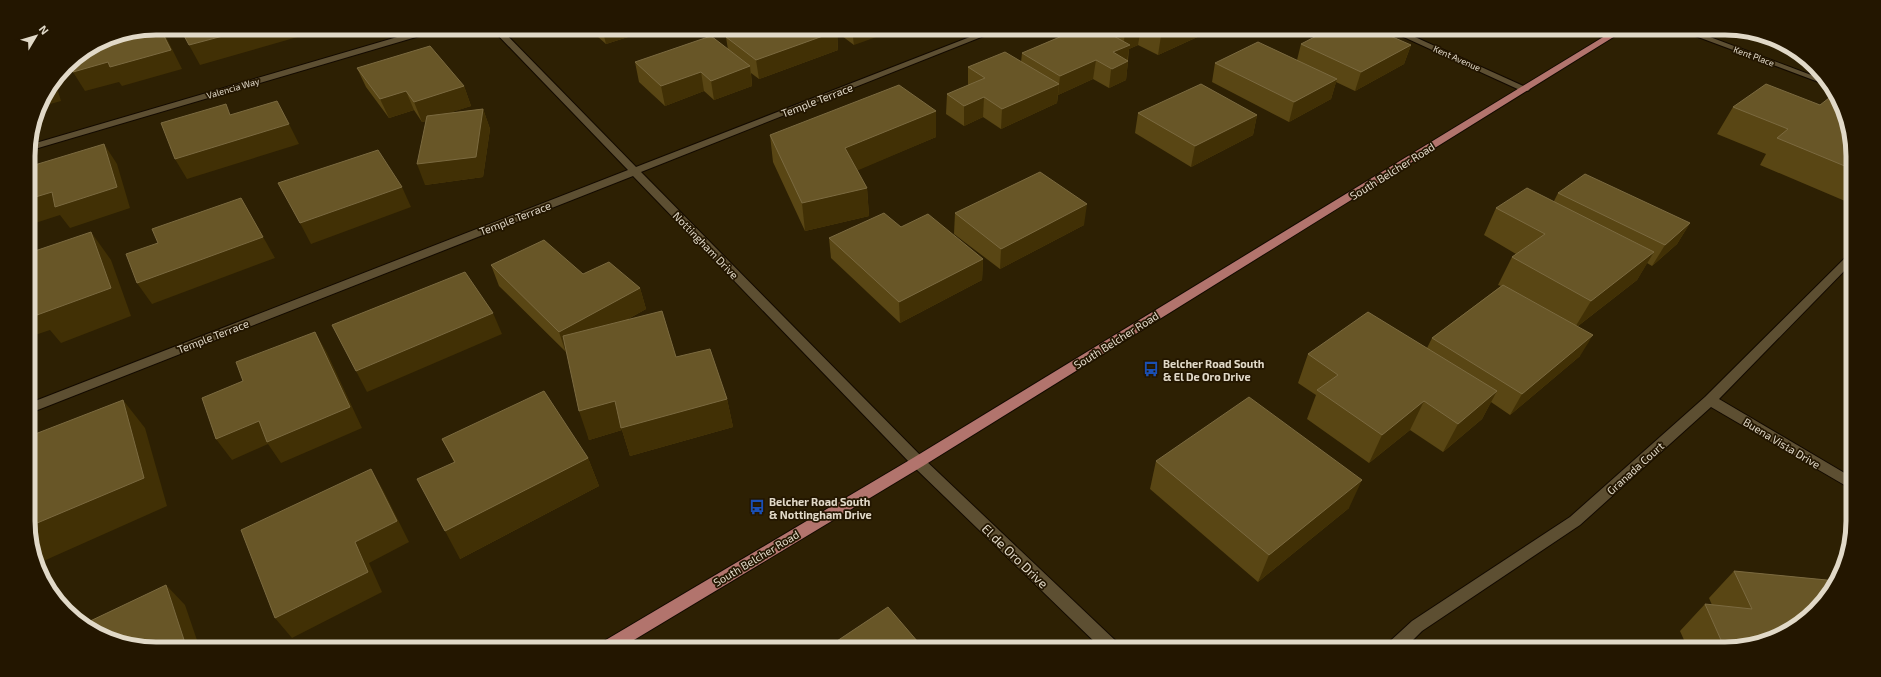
<svg xmlns="http://www.w3.org/2000/svg" width="1881" height="677" viewBox="0 0 1881 677" font-family="'Exo 2',sans-serif">
<rect width="100%" height="100%" fill="#2d2003"/>
<g fill="none" stroke-linecap="round" stroke-linejoin="round">
<defs>
<g id="minor">
<polygon points="428,28 441,28 440,30 28,151 29,145"/>
<polygon points="491,28 500,28 636,167 993,28 1004,28 641,172 923,458 1119,644 1121,649 1102,649 913,466 633,176 30,413 30,403 628,170"/>
<polygon points="1384,28 1395,28 1530,89 1528,91 1522,91"/>
<polygon points="1674,28 1686,28 1827,81 1832,87"/>
<polygon points="1852,254 1852,263 1719,399 1853,478 1853,490 1711,407 1580,525 1422,631 1404,649 1385,649 1387,644 1412,621 1570,517 1705,397 1848,255"/>
</g>
<polygon id="major" points="1618,28 1628,28 923,466 619,649 597,649 599,644 913,458"/>
</defs>
<use href="#minor" stroke="#130a00" stroke-width="2"/>
<use href="#major" stroke="#130a00" stroke-width="2"/>
<use href="#minor" fill="#5d4f32" fill-rule="evenodd"/>
<use href="#major" fill="#b2746d" fill-rule="evenodd"/>
</g>
<g fill="#594614">
<polygon points="588,28 653,28 653,29 606,44"/>
<polygon points="841,28 853,28 854,45 842,36"/>
<polygon points="1081,28 1205,28 1204,34 1158,55 1138,45 1129,49 1128,60 1128,61 1126,80 1109,88 1093,79 1058,95 1057,103 1001,129 983,117 964,126 946,114 947,94 968,86 968,67 1021,62 1022,53"/>
<polygon points="837,31 838,50 759,79 751,73 752,86 714,100 704,91 665,106 639,82 635,62 728,50 726,37"/>
<polygon points="1301,44 1411,45 1404,64 1355,91 1336,82 1331,99 1289,122 1212,82 1215,63 1297,60"/>
<polygon points="357,68 464,86 471,106 448,113 483,109 490,129 483,177 425,185 426,121 422,122 414,110 389,118 366,87"/>
<polygon points="1733,107 1852,139 1852,196 1845,201 1760,165 1766,154 1717,134"/>
<polygon points="936,111 936,137 857,170 867,188 869,216 805,231 773,162 770,135"/>
<polygon points="1138,113 1257,115 1253,135 1191,167 1135,133"/>
<polygon points="1558,193 1690,223 1677,244 1652,266 1647,263 1637,280 1578,326 1580,356 1510,415 1491,402 1482,419 1443,452 1410,430 1369,463 1307,419 1316,395 1298,383 1308,354 1427,348 1432,338 1501,286 1498,285 1512,257 1516,254 1484,235 1496,208 1554,201"/>
<polygon points="955,213 1084,225 1000,269 954,234"/>
<polygon points="901,227 983,259 982,280 900,323 831,258 829,238"/>
<polygon points="491,265 583,274 640,288 646,309 628,319 676,357 727,399 733,427 630,456 622,430 589,440 567,353 499,286"/>
<polygon points="442,439 588,458 599,486 460,559 454,462"/>
<polygon points="1156,461 1349,508 1258,582 1150,489"/>
<polygon points="1734,571 1837,581 1733,649 1688,649 1680,631 1705,604 1712,605 1709,598"/>
</g>
<g fill="#413005">
<polygon points="160,28 161,28 163,31 182,69 122,86 119,82 85,91 73,72"/>
<polygon points="253,28 297,28 301,36 200,65 189,45"/>
<polygon points="602,28 653,28 653,29 606,44"/>
<polygon points="853,28 902,28 854,45"/>
<polygon points="1137,28 1141,28 1138,45 1129,49 1127,61 1128,61 1126,80 1109,88 1113,52 1123,48 1125,33"/>
<polygon points="1179,28 1205,28 1204,34 1158,55 1161,36"/>
<polygon points="837,31 838,50 759,79 756,60"/>
<polygon points="1411,45 1404,64 1355,91 1361,72"/>
<polygon points="1096,60 1093,79 1058,95 1060,76"/>
<polygon points="750,66 752,86 714,100 711,81"/>
<polygon points="701,72 704,91 665,106 661,86"/>
<polygon points="1337,79 1331,99 1289,122 1294,102"/>
<polygon points="55,81 61,101 39,107 41,99"/>
<polygon points="1059,84 1057,103 1001,129 1002,109"/>
<polygon points="464,86 471,106 422,122 414,102"/>
<polygon points="406,91 414,110 389,118 380,99"/>
<polygon points="984,97 983,117 964,126 964,106"/>
<polygon points="483,109 490,129 483,177 425,185 417,164"/>
<polygon points="936,111 936,137 847,175 845,148"/>
<polygon points="1257,115 1253,135 1191,167 1195,146"/>
<polygon points="289,124 299,144 187,179 175,159"/>
<polygon points="104,144 117,164 130,208 70,228 60,215 29,225 29,199"/>
<polygon points="402,187 411,207 311,244 300,223"/>
<polygon points="867,188 869,216 805,231 802,203"/>
<polygon points="1852,192 1852,196 1845,201"/>
<polygon points="241,198 275,258 152,304 137,283"/>
<polygon points="1087,204 1084,225 1000,269 1001,249"/>
<polygon points="1690,223 1677,244 1652,266 1665,245"/>
<polygon points="91,232 111,260 131,316 61,343 50,330 29,337 29,301"/>
<polygon points="1654,252 1637,280 1574,329 1591,301"/>
<polygon points="983,259 982,280 900,323 899,302"/>
<polygon points="640,288 646,309 566,353 559,332"/>
<polygon points="493,313 502,334 367,392 356,371"/>
<polygon points="315,332 327,353 362,428 281,463 268,444 232,460 216,439"/>
<polygon points="1593,335 1580,356 1510,415 1522,394"/>
<polygon points="1497,391 1482,419 1443,452 1458,424"/>
<polygon points="727,399 733,427 630,456 622,430 589,440 579,411 615,401"/>
<polygon points="123,400 145,428 167,506 39,563 30,545 30,526"/>
<polygon points="1424,401 1410,430 1369,463 1382,435"/>
<polygon points="588,458 599,486 460,559 445,531"/>
<polygon points="371,469 383,490 409,542 369,563 382,592 292,638 275,618 355,542"/>
<polygon points="1362,480 1349,508 1258,582 1269,555"/>
<polygon points="166,585 185,605 200,649 187,649"/>
</g>
<g fill="#685627" stroke="#7b6a40">
<polygon points="156,28 160,28 171,50 110,67 108,62 73,72 70,62 72,60 87,51 107,45 105,39 107,38"/>
<polygon points="180,28 253,28 189,45"/>
<polygon points="753,28 832,28 837,31 756,60 726,37"/>
<polygon points="1081,28 1099,28 1130,45 1113,52 1128,61 1112,69 1096,60 1060,76 1022,53"/>
<polygon points="1115,28 1137,28 1125,33"/>
<polygon points="1145,28 1179,28 1161,36"/>
<polygon points="1332,28 1372,28 1411,45 1361,72 1301,44"/>
<polygon points="711,36 750,66 711,81 701,72 661,86 635,62"/>
<polygon points="1258,42 1337,79 1294,102 1215,63"/>
<polygon points="430,46 464,86 414,102 406,91 380,99 357,68"/>
<polygon points="1005,52 1059,84 1002,109 984,97 964,106 947,94 985,78 968,67"/>
<polygon points="1201,84 1257,115 1195,146 1138,113"/>
<polygon points="1766,84 1820,105 1829,98 1840,102 1852,139 1852,169 1777,138 1788,129 1733,107"/>
<polygon points="899,85 936,111 845,148 867,188 802,203 770,135"/>
<polygon points="277,101 289,124 175,159 161,123 226,104 230,115"/>
<polygon points="483,109 476,157 417,164 427,116"/>
<polygon points="104,144 117,187 55,207 52,192 29,199 28,167"/>
<polygon points="378,150 402,187 300,223 278,183"/>
<polygon points="1040,172 1087,204 1001,249 955,213"/>
<polygon points="1585,174 1690,223 1665,245 1558,193"/>
<polygon points="1527,188 1654,252 1591,301 1512,257 1545,234 1496,208"/>
<polygon points="241,198 263,237 137,283 126,254 158,243 152,229"/>
<polygon points="884,213 901,227 928,214 983,259 899,302 829,238"/>
<polygon points="91,232 111,288 37,315 34,299 29,301 29,253"/>
<polygon points="544,240 583,274 609,262 640,288 559,332 491,265"/>
<polygon points="465,272 493,313 356,371 332,325"/>
<polygon points="1503,285 1593,335 1522,394 1432,338"/>
<polygon points="662,311 676,357 710,349 727,399 621,428 615,401 579,411 563,336"/>
<polygon points="1368,312 1497,391 1458,424 1424,401 1382,435 1317,390 1338,375 1308,354"/>
<polygon points="315,332 350,407 267,442 259,421 216,439 202,398 243,381 236,362"/>
<polygon points="544,391 588,458 445,531 417,479 455,462 442,439"/>
<polygon points="1249,397 1362,480 1269,555 1156,461"/>
<polygon points="123,400 144,478 30,526 30,436"/>
<polygon points="371,469 397,521 355,542 368,572 275,618 241,530"/>
<polygon points="1734,571 1837,581 1831,592 1803,622 1766,642 1733,649 1725,649 1705,604 1752,609"/>
<polygon points="166,585 187,649 156,649 115,642 86,623"/>
<polygon points="888,607 924,649 825,649"/>
<polygon points="1589,642 1597,649 1583,649"/>
</g>
<defs>
<symbol id="bus-bare" viewBox="-9 -9 18 18"><path d="M-5-6H5V4H4V6H2V4H-2V6H-4V4H-5ZM-3.5-4V0h7V-4ZM-3.5 1.2v1.5H-2V1.2ZM2 1.2v1.5H3.5V1.2Z" fill="#1a4fb4" stroke="#231600" stroke-width="2.5" paint-order="stroke"/></symbol>
</defs>
<g fill-rule="evenodd">
<use href="#bus-bare" x="1140" y="358" width="22" height="22"/>
<use href="#bus-bare" x="746" y="496" width="22" height="22"/>
</g>
<g text-anchor="middle" dominant-baseline="central" stroke-width="3.5" stroke-linejoin="round" paint-order="stroke">
<g font-size="9" fill="#e1d9c8" stroke="#231600">
<text transform="translate(1754 56) rotate(20)">Kent Place</text>
<text transform="translate(1457 58) rotate(24)">Kent Avenue</text>
<text transform="translate(233 88) rotate(-16)">Valencia Way</text>
</g>
<g font-size="11" fill="#e1d9c8" stroke="#231600">
<text transform="translate(817 100) rotate(-21)">Temple Terrace</text>
<text transform="translate(1392 171) rotate(-32)">South Belcher Road</text>
<text transform="translate(515 218) rotate(-21)">Temple Terrace</text>
<text transform="translate(706 245) rotate(46)">Nottingham Drive</text>
<text transform="translate(213 336) rotate(-21)">Temple Terrace</text>
<text transform="translate(1116 340) rotate(-32)">South Belcher Road</text>
<text transform="translate(1782 443) rotate(31)">Buena Vista Drive</text>
<text transform="translate(1635 468) rotate(-42)">Granada Court</text>
<text transform="translate(756 558) rotate(-31)">South Belcher Road</text>
</g>
<g font-size="11" font-weight="bold" fill="#e1d9c8" stroke="#231600" text-anchor="start">
<text x="1163" y="363">Belcher Road South<tspan x="1163" dy="13">&amp; El De Oro Drive</tspan></text>
<text x="769" y="501">Belcher Road South<tspan x="769" dy="13">&amp; Nottingham Drive</tspan></text>
</g>
<g font-size="13" fill="#e1d9c8" stroke="#231600">
<text transform="translate(1015 556) rotate(44)">El de Oro Drive</text>
</g>
</g>
<path d="M0 0H1881V677H0ZM156 35H1725A121 121 0 0 1 1846 156V521A121 121 0 0 1 1725 642H156A121 121 0 0 1 35 521V156A121 121 0 0 1 156 35Z" fill="#231600" fill-rule="evenodd"/>
<path fill="none" stroke="#e1d9c8" stroke-width="5" d="M156 35H1725A121 121 0 0 1 1846 156V521A121 121 0 0 1 1725 642H156A121 121 0 0 1 35 521V156A121 121 0 0 1 156 35Z"/>
<g transform="translate(36 36) rotate(52)" stroke="#231600" stroke-width="3" paint-order="stroke">
<path d="M0-3L7 15L0 10L-7 15Z" fill="#e1d9c8"/>
<text y="-6" font-size="11" font-weight="bold" text-anchor="middle" fill="#e1d9c8">N</text>
</g>
</svg>
